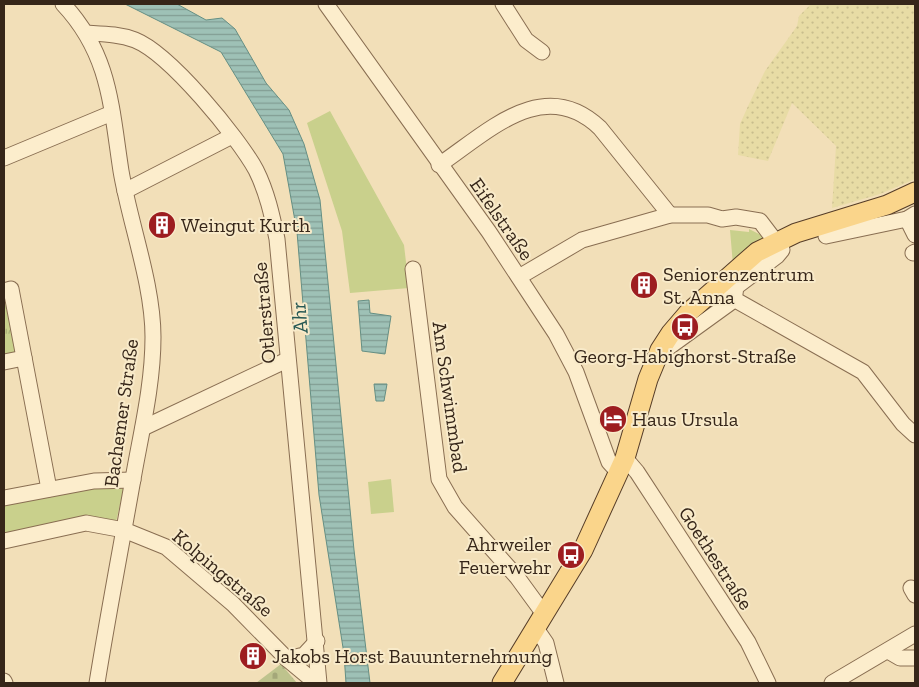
<svg xmlns="http://www.w3.org/2000/svg" width="919" height="687" viewBox="0 0 919 687" font-family="'Zilla Slab',serif">
<defs>
<pattern id="farmland-dots" width="8" height="8" patternUnits="userSpaceOnUse" patternTransform="scale(1.25)"><rect width="8" height="8" fill="#e8dca5"/><path d="M2 2h.1M6 6h.1" fill="none" stroke="#c8bd8d" stroke-width="1.8" stroke-linecap="round"/></pattern>
<pattern id="cemetery-stones" width="16" height="16" patternUnits="userSpaceOnUse" patternTransform="scale(1.25)"><rect width="16" height="16" fill="#bec38d"/><path d="M2 7V4a2 2 0 0 1 4 0v3zM10 15v-3a2 2 0 0 1 4 0v3z" fill="#a4a779"/></pattern>
<pattern id="park-tufts" width="24" height="20" patternUnits="userSpaceOnUse" patternTransform="scale(1.25)"><rect width="24" height="20" fill="#c9d08c"/><path d="M3 7l-1-3M5 7V3M7 7l1-3M15 17l-1-3M17 17v-4M19 17l1-3" fill="none" stroke="#adb278"/></pattern>
<pattern id="water-rules" width="6" height="5" patternUnits="userSpaceOnUse" patternTransform="scale(1.25)"><rect width="6" height="5" fill="#9ec1b6"/><path d="M0 2.5h6" fill="none" stroke="#829d93"/></pattern>
</defs>
<rect width="100%" height="100%" fill="#f2dfb8"/>
<polygon fill="url(#farmland-dots)" points="811,4 915,4 915,179 880,194 832,208 836,146 792,103 768,161 738,155 740,124 749,104 765,71 797,26 799,16"/>
<g fill="#c9d08c">
<polygon points="330,111 404,245 409,288 350,293 342,231 307,123"/>
<polygon points="749,229 765,237 733,265 730,230 749,232"/>
<polygon points="391,479 394,512 371,514 368,482"/>
<polygon points="124,487 116,522 4,534 4,502 79,489"/>
</g>
<polygon fill="url(#cemetery-stones)" points="281,664 297,683 256,683"/>
<polygon fill="url(#park-tufts)" points="4,297 16,353 4,356"/>
<g fill="url(#water-rules)" stroke="#658f84">
<polygon points="125,4 177,4 206,20 222,18 235,29 266,83 289,110 304,144 320,200 354,550 370,683 346,683 344,654 319,495 297,232 283,154 221,52"/>
<polygon points="369,300 370,313 391,316 385,354 362,351 358,301"/>
<polygon points="374,384 387,384 384,401 376,401"/>
</g>
<g fill="none" stroke-linecap="round" stroke-linejoin="round">
<defs>
<g id="minor">
<path d="M63 4C110 54 111 106 121 171 130 224 153 284 153 337 153 385 141 433 133 479 121 547 108 615 97 683"/>
<polyline points="326,4 489,232 556,334 576,372 609,462 618,472"/>
<polyline points="503,4 526,40 542,52"/>
<path d="M86 33C103 34 119 34 135 40 170 54 238 137 256 170 267 192 272 215 277 239L319 683"/>
<polyline points="4,158 112,113"/>
<path d="M439 165C489 131 544 75 600 128L670 215"/>
<polyline points="125,191 232,136"/>
<polyline points="915,214 907,219 915,235"/>
<polyline points="826,236 907,219"/>
<polyline points="913,253 915,252"/>
<polyline points="413,269 439,479 455,507 517,577 544,614"/>
<polyline points="519,277 582,240 670,215 708,215 722,219 736,217 760,221 776,242"/>
<polyline points="716,289 863,372 903,424 915,435"/>
<polyline points="4,291 11,289 49,489"/>
<polyline points="660,350 669,347 734,300 736,287 777,256 782,250"/>
<polyline points="4,362 24,358"/>
<polyline points="143,428 287,360"/>
<polyline points="625,458 637,472 748,642 768,683"/>
<polyline points="4,498 94,481 133,480"/>
<polyline points="4,541 86,523 124,530 166,547 233,604 287,659 316,683"/>
<polyline points="911,588 915,595"/>
<polyline points="535,627 546,643 556,683"/>
<polyline points="888,651 900,658 915,658"/>
<polyline points="287,659 304,655 317,641"/>
<polyline points="4,681 5,683"/>
<polyline points="832,683 915,634"/>
</g>
<polyline id="major" points="502,683 583,550 625,458 648,379 660,350 671,333 689,312 757,252 796,233 887,205 915,192"/>
</defs>
<use href="#minor" stroke="#896e52" stroke-width="17"/>
<use href="#major" stroke="#553c27" stroke-width="21"/>
<use href="#minor" stroke="#fcedcc" stroke-width="15"/>
<use href="#major" stroke="#fad58b" stroke-width="19"/>
</g>
<defs>
<symbol id="building-disc" viewBox="-11 -11 22 22"><circle r="9.5" fill="#9d1d20" stroke="#f8eac9"/><path d="M-4-6H4V6H1V3H-1V6H-4ZM-2.5-4.3h1.7v1.8h-1.7ZM.8-4.3h1.7v1.8H.8ZM-2.5-1h1.7V.8h-1.7ZM.8-1h1.7V.8H.8Z" fill="#fff"/></symbol>
<symbol id="bus-disc" viewBox="-11 -11 22 22"><circle r="9.5" fill="#9d1d20" stroke="#f8eac9"/><path d="M-5-6H5V4H4V6H2V4H-2V6H-4V4H-5ZM-3.5-4V0h7V-4ZM-3.5 1.2v1.5H-2V1.2ZM2 1.2v1.5H3.5V1.2Z" fill="#fff"/></symbol>
<symbol id="hotel-disc" viewBox="-11 -11 22 22"><circle r="9.5" fill="#9d1d20" stroke="#f8eac9"/><path d="M-6-4.5h1.5V1H6V5H4.5V3h-9V5H-6ZM-4 0a1.8 1.8 0 1 1 3.6 0ZM.5 0V-2.5h3Q6-2.5 6 0Z" fill="#fff"/></symbol>
</defs>
<g fill-rule="evenodd">
<use href="#building-disc" x="146" y="209" width="32" height="32"/>
<use href="#building-disc" x="628" y="269" width="32" height="32"/>
<use href="#bus-disc" x="669" y="311" width="32" height="32"/>
<use href="#hotel-disc" x="597" y="403" width="32" height="32"/>
<use href="#bus-disc" x="555" y="539" width="32" height="32"/>
<use href="#building-disc" x="237" y="640" width="32" height="32"/>
</g>
<g text-anchor="middle" dominant-baseline="central" stroke-width="4" stroke-linejoin="round" paint-order="stroke">
<g font-size="20" fill="#362619" stroke="#f8eac9">
<text transform="translate(502 219) rotate(55)">Eifelstraße</text>
<text transform="translate(264 313) rotate(-95)">Otlerstraße</text>
<text transform="translate(450 397) rotate(82)">Am Schwimmbad</text>
<text transform="translate(121 413) rotate(-82)">Bachemer Straße</text>
<text transform="translate(716 558) rotate(57)">Goethestraße</text>
<text transform="translate(223 573) rotate(40)">Kolpingstraße</text>
</g>
<g font-size="20" fill="#362619" stroke="#f8eac9" text-anchor="start">
<text x="181" y="225">Weingut Kurth</text>
<text x="663" y="274">Seniorenzentrum<tspan x="663" dy="23">St. Anna</tspan></text>
<text x="685" y="356" text-anchor="middle">Georg-Habighorst-Straße</text>
<text x="632" y="419">Haus Ursula</text>
<text x="552" y="544" text-anchor="end">Ahrweiler<tspan x="552" dy="23">Feuerwehr</tspan></text>
<text x="272" y="656">Jakobs Horst Bauunternehmung</text>
</g>
<g font-size="21" font-style="italic" fill="#265854" stroke="#f8eac9">
<text transform="translate(299 318) rotate(-95)">Ahr</text>
</g>
</g>
<rect width="919" height="687" fill="none" stroke="#362619" stroke-width="10"/>
</svg>
